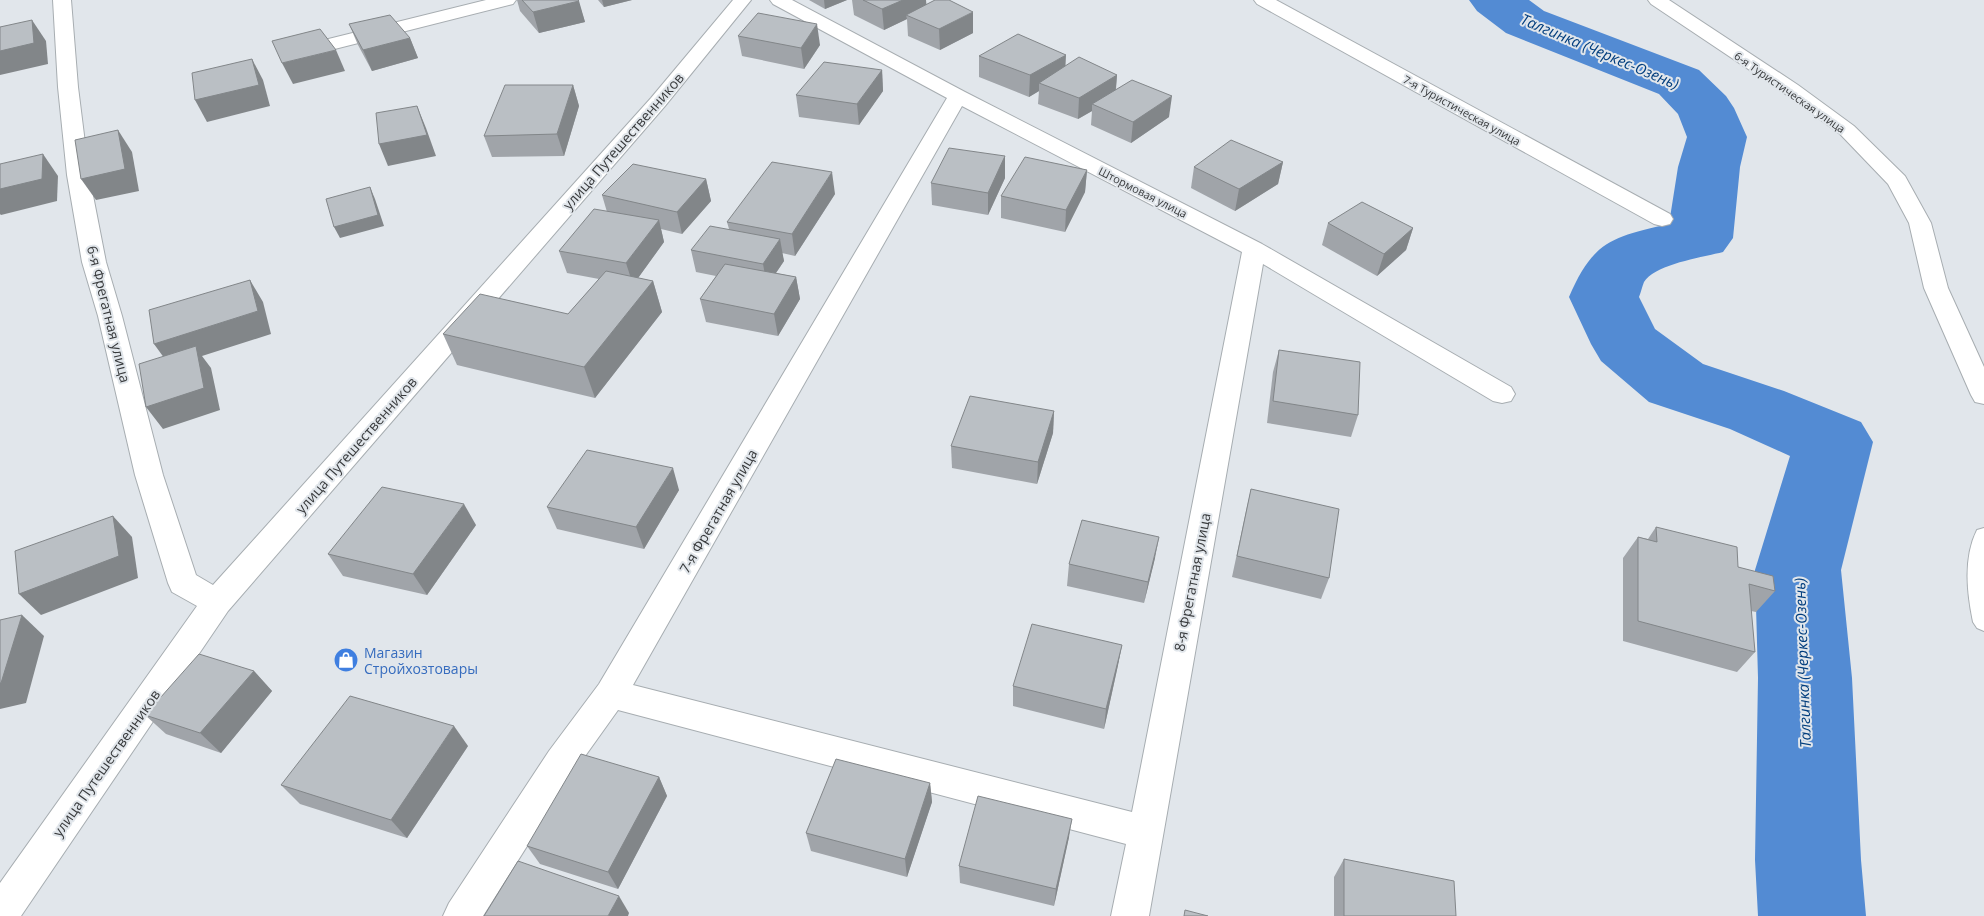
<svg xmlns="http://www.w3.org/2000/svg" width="1984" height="916" viewBox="0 0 1984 916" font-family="'Open Sans',sans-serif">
<rect width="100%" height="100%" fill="#e1e6eb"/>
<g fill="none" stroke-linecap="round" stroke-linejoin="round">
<path fill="#538bd3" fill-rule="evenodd" d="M1469 0H1529L1544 11 1699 70 1726 96 1734 108 1747 137 1740 167 1733 238 1723 252C1704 257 1655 264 1644 282 1642 287 1641 292 1639 297L1655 329 1703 364 1784 391 1861 422 1873 442 1841 570 1852 678 1861 860 1866 916H1758L1755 860 1758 678 1755 570 1790 456 1730 429 1649 402 1601 361 1591 344 1569 297C1593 241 1612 237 1669 224L1678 167 1687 137 1678 114 1659 94 1506 33 1477 11Z"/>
<defs>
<path id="service" d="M1984 528V631L1977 628 1973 622C1967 593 1963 558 1977 530Z"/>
<g id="minor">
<polygon points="53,0 71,0 78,87 89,175 106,262 122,316 163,475 196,575 213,585 651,98 733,0 751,0 665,106 228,611 21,916 0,916 0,883 197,606 172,592 168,583 135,475 98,316 82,262 67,175 58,87"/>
<polygon points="486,0 516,0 513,4 295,59 288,57 286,53 288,49"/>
<path d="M770 0H792L965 92 1262 244 1511 387 1515 394 1511 401 1502 403 1493 401 1263 264 1149 916H1111L1126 844 618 710 573 773 483 916H443L449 903 549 751 599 684 947 98 773 4ZM962 106 1242 252 1132 812 633 685Z"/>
<polygon points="1254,0 1276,0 1670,214 1673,219 1670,224 1662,226 1654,224 1257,4"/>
<polygon points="1648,0 1669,0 1798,85 1854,126 1905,176 1931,223 1948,288 1984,367 1984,404 1975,402 1971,395 1924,288 1909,223 1888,184 1840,134 1784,93 1651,4"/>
</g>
</defs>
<use href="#service" stroke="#a7adb1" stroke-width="2"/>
<use href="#minor" stroke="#a7adb1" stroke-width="2"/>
<use href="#service" fill="#fff" fill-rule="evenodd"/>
<use href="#minor" fill="#fff" fill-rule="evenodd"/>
</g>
<g fill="#a0a4a9">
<polygon points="517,0 578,0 585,22 539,33 520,11"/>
<polygon points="598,0 632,0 604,7"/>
<polygon points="809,0 847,0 825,9"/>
<polygon points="852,0 926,0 926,5 973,33 940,50 908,36 907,19 884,30 854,15"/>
<polygon points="349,24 410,38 418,58 372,71 358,45"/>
<polygon points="738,36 820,45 804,69 742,56"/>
<polygon points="979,56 1065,66 1117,75 1116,90 1169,117 1131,143 1091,125 1092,111 1078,119 1038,104 1039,91 1029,97 979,77"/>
<polygon points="882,70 883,91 859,125 799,117 796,95"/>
<polygon points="573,85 579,106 564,156 492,157 484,136"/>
<polygon points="1005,156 1005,178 988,215 932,205 931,183"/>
<polygon points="1283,162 1278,184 1235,211 1191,188 1194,167"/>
<polygon points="1087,170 1085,192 1065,232 1001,218 1001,196"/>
<polygon points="706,179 711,201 682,234 661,229 664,242 638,278 653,281 662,312 595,398 457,365 443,334 568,314 599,279 567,273 559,251 607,212 602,195"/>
<polygon points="835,194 795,256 782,253 784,261 776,273 796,277 800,299 778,336 706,322 700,299 716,276 696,272 691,250 729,229 727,222"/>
<polygon points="1328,223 1413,228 1406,250 1377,276 1322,245"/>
<polygon points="1279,350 1358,415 1351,437 1267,423 1273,372"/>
<polygon points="1054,411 1053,433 1037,484 952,468 951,446"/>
<polygon points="1251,489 1329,578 1321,599 1232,577 1246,511"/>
<polygon points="679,490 644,549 557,529 547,507"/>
<polygon points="476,525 427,595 343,576 328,554"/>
<polygon points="1656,527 1738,567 1775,591 1756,612 1751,611 1755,652 1737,672 1623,641 1623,558 1638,537 1648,539"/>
<polygon points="1155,558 1144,603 1067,586 1069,564"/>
<polygon points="1122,645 1118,665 1104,729 1013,706 1013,686"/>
<polygon points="254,671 272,691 221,753 166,734 145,715"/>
<polygon points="468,746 407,838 300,804 281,785"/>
<polygon points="659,777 667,796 618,889 540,864 527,846"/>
<polygon points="930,783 932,802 907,877 811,851 806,833"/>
<polygon points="1069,837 1054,906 960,883 959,866"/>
<polygon points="1344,859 1456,916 1334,916 1334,877"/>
</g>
<g fill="#828689">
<polygon points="602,0 632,0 604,7"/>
<polygon points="824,0 847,0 825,9"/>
<polygon points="903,0 926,0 927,11 906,15 907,19 884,30 882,9"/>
<polygon points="579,1 585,22 539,33 533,12"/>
<polygon points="973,12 973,33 940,50 939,29"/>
<polygon points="32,20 46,41 48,64 0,75 0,51"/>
<polygon points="817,24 820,45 804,69 801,48"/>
<polygon points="410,38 418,58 372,71 363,50"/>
<polygon points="336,50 345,71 293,84 282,63"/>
<polygon points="1066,55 1065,76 1039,83 1039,91 1029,97 1030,75"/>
<polygon points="252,59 263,80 270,106 207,122 195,100"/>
<polygon points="882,70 883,91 859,125 857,104"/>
<polygon points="1117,75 1115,97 1092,104 1092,111 1078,119 1079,98"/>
<polygon points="573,85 579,106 564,156 557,134"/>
<polygon points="1172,96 1169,117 1131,143 1133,122"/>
<polygon points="417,106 426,128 436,156 388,166 379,144"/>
<polygon points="118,130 132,152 139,191 96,200 81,179"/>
<polygon points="43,154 58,176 57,201 1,215 0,214 0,189"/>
<polygon points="1005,156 1005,178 988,215 988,193"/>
<polygon points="1283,162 1278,184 1235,211 1239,189"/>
<polygon points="1087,170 1085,192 1065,232 1066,210"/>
<polygon points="832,172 835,194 795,256 792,234"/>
<polygon points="706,179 711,201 682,234 677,212"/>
<polygon points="370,187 375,199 384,226 340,238 334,227"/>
<polygon points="659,220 664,242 633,285 626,263"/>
<polygon points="1413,228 1406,250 1377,276 1384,254"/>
<polygon points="780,239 784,261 767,286 763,264"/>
<polygon points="796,277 800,299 778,336 774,314"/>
<polygon points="250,280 263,302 271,334 202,356 211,368 220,410 163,429 146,407 170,366 154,344"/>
<polygon points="653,281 662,312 595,398 584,367"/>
<polygon points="1054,411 1053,433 1037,484 1038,462"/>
<polygon points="673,468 679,490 644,549 636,527"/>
<polygon points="464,504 476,525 427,595 413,574"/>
<polygon points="113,516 132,537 138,578 41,615 19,594"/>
<polygon points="1159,537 1155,558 1144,603 1148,582"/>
<polygon points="22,615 44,636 26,703 0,709 0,683"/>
<polygon points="1122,645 1118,665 1104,729 1106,709"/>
<polygon points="254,671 272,691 221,753 200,733"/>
<polygon points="454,726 468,746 407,838 391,820"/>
<polygon points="659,777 667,796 618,889 608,872"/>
<polygon points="930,783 932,802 907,877 905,859"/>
<polygon points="1072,819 1069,837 1054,906 1056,889"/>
<polygon points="619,896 629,913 628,916 608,916"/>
</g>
<g fill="#babfc4" stroke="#828689">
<polygon points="522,0 578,0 579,1 533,12"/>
<polygon points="863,0 903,0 882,9"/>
<polygon points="935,0 949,0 973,12 939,29 906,15"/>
<polygon points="758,13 817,24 801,48 738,36"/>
<polygon points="390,15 410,38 363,50 349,24"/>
<polygon points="32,20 34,43 0,51 0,27"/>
<polygon points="320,29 336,50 282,63 272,41"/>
<polygon points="1018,34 1066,55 1030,75 979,56"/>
<polygon points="1079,57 1117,75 1079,98 1039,83"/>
<polygon points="252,59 259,85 195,100 192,73"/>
<polygon points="824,62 882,70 857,104 796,95"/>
<polygon points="1132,80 1172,96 1133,122 1092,104"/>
<polygon points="505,85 573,85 557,134 484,136"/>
<polygon points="417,106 427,135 379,144 376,113"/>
<polygon points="118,130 125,169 81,179 75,140"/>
<polygon points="1231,140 1283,162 1239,189 1194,167"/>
<polygon points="949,148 1005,156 988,193 931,183"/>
<polygon points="43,154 42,179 0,189 0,164"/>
<polygon points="1025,157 1087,170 1066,210 1001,196"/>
<polygon points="772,162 832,172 792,234 727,222"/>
<polygon points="633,164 706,179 677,212 602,195"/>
<polygon points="370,187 378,215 334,227 326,199"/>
<polygon points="1362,202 1413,228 1384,254 1328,223"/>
<polygon points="594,209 659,220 626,263 559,251"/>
<polygon points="710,226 780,239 763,264 691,250"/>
<polygon points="725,264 796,277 774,314 700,299"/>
<polygon points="606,271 653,281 584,367 443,334 480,294 568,314"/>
<polygon points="250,280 258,311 154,344 149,310"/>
<polygon points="196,346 204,388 146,407 139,364"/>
<polygon points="1279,350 1360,362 1358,415 1273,401"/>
<polygon points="970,396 1054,411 1038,462 951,446"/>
<polygon points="587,450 673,468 636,527 547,507"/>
<polygon points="382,487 464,504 413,574 328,554"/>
<polygon points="1251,489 1339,509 1329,578 1237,556"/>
<polygon points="113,516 119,556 19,594 15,551"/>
<polygon points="1082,520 1159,537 1148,582 1069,564"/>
<polygon points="1656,527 1737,547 1738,567 1773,576 1775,591 1749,584 1755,652 1638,621 1638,537 1657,542"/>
<polygon points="22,615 1,683 0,683 0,620"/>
<polygon points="1032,624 1122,645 1106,709 1013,686"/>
<polygon points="199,654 254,671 200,733 145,715"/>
<polygon points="350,696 454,726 391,820 281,785"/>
<polygon points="581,754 659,777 608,872 527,846"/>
<polygon points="836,759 930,783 905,859 806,833"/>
<polygon points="978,796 1072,819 1056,889 959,866"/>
<polygon points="1344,859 1454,881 1456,916 1344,916"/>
<polygon points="518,861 619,896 608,916 484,916"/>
<polygon points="1185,910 1208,916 1184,916"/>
</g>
<defs>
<symbol id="shop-disc" viewBox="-11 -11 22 22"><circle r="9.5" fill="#3f7fe0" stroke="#e1e6eb"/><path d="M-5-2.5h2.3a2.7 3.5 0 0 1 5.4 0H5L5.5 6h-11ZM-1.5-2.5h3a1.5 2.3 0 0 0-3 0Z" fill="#fff"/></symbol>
</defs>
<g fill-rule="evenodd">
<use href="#shop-disc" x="332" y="646" width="28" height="28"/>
</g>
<g text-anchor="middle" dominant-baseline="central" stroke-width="4" stroke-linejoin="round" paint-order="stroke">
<g font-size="11" fill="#393b3d" stroke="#e1e6eb">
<text transform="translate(1790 92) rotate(35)">6-я Туристическая улица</text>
<text transform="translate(1462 110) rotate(29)">7-я Туристическая улица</text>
<text transform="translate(1143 192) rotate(27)">Штормовая улица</text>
</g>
<g font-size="14" fill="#393b3d" stroke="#e1e6eb">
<text transform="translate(623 141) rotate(-49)">улица Путешественников</text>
<text transform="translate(109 314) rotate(76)">6-я Фрегатная улица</text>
<text transform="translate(356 445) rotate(-49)">улица Путешественников</text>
<text transform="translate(718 511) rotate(-60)">7-я Фрегатная улица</text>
<text transform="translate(1192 582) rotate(-79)">8-я Фрегатная улица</text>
<text transform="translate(106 763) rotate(-55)">улица Путешественников</text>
</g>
<g font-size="14" fill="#366cbe" stroke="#e1e6eb" text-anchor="start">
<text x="364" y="652">Магазин<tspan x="364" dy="16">Стройхозтовары</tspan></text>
</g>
<g font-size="15" font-style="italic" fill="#003d7d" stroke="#e1e6eb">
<text transform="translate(1600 51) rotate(23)">Талгинка (Черкес-Озень)</text>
<text transform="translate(1802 663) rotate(-92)">Талгинка (Черкес-Озень)</text>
</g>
</g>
</svg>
